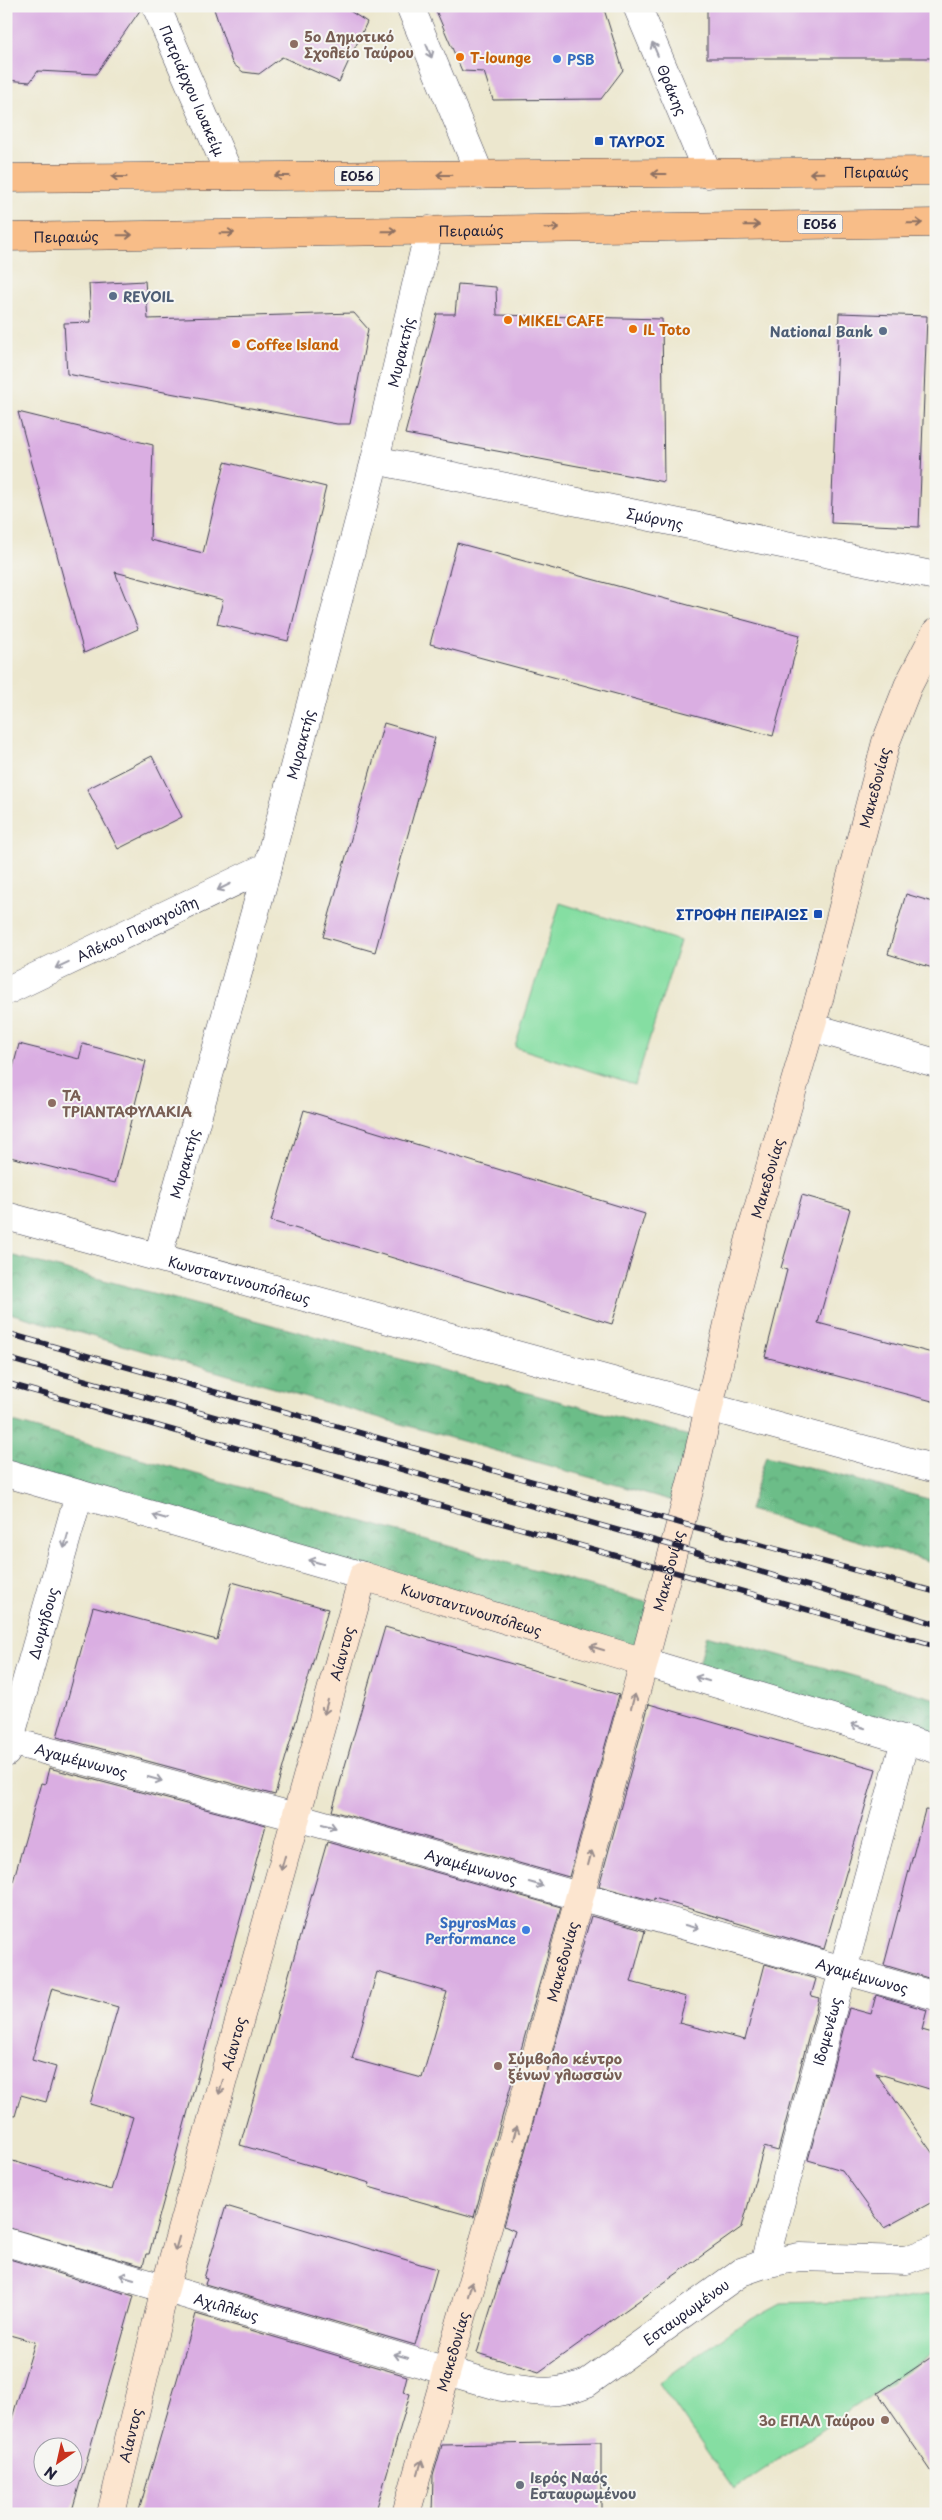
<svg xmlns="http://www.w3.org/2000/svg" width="942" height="2520" viewBox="0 0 942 2520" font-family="'Playpen Sans',sans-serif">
<defs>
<pattern id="forest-crowns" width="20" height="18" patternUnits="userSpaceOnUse" patternTransform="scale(1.25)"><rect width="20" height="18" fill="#6cbd88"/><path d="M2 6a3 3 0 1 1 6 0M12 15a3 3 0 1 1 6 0" fill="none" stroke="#589970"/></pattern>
</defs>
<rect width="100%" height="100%" fill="#f6f6f2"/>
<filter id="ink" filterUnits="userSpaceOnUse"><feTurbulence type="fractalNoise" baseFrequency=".02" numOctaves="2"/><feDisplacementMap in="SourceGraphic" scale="10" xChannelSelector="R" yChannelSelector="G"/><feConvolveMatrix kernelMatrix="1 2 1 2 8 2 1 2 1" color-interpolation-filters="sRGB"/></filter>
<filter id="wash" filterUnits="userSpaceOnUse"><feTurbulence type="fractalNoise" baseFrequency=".0096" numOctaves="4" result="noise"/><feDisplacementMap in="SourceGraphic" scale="20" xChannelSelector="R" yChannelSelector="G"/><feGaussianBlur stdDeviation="1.12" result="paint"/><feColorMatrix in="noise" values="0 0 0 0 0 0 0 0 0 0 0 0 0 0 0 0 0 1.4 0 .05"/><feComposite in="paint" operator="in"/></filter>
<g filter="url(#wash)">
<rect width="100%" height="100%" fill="#ece7ce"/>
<g fill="#85dea2" stroke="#54806e">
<polygon points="560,903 680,941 635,1085 515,1047"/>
<polygon points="936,2293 936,2351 734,2490 659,2383 735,2328 781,2303 896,2300"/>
</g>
<g fill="url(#forest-crowns)" stroke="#477062">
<polygon points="6,1254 693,1437 677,1502 6,1312"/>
<polygon points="6,1420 652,1604 638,1653 6,1468"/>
<polygon points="766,1456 936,1501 936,1563 749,1510"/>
<polygon points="707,1635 936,1699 936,1743 697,1671"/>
</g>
<g id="blocks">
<g fill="#daaee2" fill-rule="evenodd">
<polygon points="6,6 141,6 141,9 96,74 38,71 30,82 6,80"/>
<polygon points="213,6 342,6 367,22 339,82 282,57 259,74 243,72 232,63"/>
<polygon points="434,6 603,6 623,70 601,99 493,100 484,72 462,71"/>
<rect x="707" y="6" width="229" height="52"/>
<polygon points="145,281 148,319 354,313 368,329 350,424 337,424 67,374 64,323 91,322 89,284"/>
<polygon points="458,284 496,287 497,315 662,319 664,482 405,434 437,314 455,314"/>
<polygon points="839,313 927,316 919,527 831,523"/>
<polygon points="18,412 153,445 150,540 203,553 225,462 326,487 288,641 217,624 223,600 115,572 138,629 84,653"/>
<polygon points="457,543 800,635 773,736 430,644"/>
<polygon points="384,723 435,738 375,952 323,937"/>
<polygon points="152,756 182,817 118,849 87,789"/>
<polygon points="906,894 936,903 936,969 888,954"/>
<polygon points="19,1044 79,1059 83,1044 146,1061 115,1183 6,1156 6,1095"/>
<polygon points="304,1110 645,1214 612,1324 271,1221"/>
<polygon points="802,1195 850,1209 818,1323 936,1354 936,1402 765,1357 787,1270 781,1268"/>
<polygon points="232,1582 328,1609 275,1795 57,1737 93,1607 217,1640"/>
<polygon points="385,1627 619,1695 569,1877 332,1811"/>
<polygon points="649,1704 876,1769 824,1949 654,1898 654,1901 599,1886"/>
<polygon points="49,1768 266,1825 149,2254 146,2254 143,2266 6,2227 6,2159 111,2190 133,2117 90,2104 118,2007 52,1988 32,2060 56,2067 46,2102 21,2095 15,2116 6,2115 6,1906 41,1783 45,1784"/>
<polygon points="925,1810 936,1811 935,1980 884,1965"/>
<path d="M327 1842 561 1907 474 2217 369 2187 370 2183 240 2145ZM377 1972 447 1992 422 2078 352 2059Z"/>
<polygon points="591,1916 645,1931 631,1982 686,1997 679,2023 745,2040 765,1964 816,1979 811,1996 819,1998 778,2151 764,2147 742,2227 539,2372 477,2353 515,2231 504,2226"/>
<polygon points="876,1995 927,2010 922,2030 936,2034 936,2091 876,2073 936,2158 936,2200 884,2228 842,2170 808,2160 849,2008 871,2014"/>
<polygon points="226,2206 437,2269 415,2345 205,2284 207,2279 204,2278"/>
<path d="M6 2258 134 2296 71 2514H6V2438L35 2342 6 2334ZM42 2448H72V2478H42Z"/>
<polygon points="196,2314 407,2376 403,2392 410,2394 375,2514 138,2514"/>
<polygon points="936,2354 936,2478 878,2393"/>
<polygon points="601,2442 601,2514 432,2514 433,2476 442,2445"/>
</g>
</g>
</g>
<g filter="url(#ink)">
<use href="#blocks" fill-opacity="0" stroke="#404051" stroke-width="1"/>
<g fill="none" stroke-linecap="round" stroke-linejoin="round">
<defs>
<g id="street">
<path id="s1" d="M156 6 230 176"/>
<polyline points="410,6 480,175"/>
<path id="s2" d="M637 6 708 174"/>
<path id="s3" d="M375 460 936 576"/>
<path id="s4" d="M6 991 268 866"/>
<polyline points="811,1027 936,1063"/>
<path id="s5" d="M6 1216 936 1469"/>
<path id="s6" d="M158 1256 268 866 375 460 429 230"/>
<polyline points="6,1473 363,1576"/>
<polyline points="644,1662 936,1749"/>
<path id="s7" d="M6 1740 296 1817 936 1996"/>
<path id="s8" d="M6 1753 79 1494"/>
<path id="s9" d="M6 2242 502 2387C536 2392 555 2396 587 2383L741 2272 764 2264 799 2257 906 2260 936 2249"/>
<path id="s10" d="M764 2264 905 1740"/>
</g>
<g id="secondary">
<path id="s11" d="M111 2514 165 2288 363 1576 644 1662"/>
<path id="s12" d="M406 2514 525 2096 644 1662 696 1464 730 1315 755 1219 819 999 886 742 908 686 936 632"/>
</g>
<g id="primary">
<path id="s13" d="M6 178 936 171"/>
<path id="s14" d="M6 237 936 223"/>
</g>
</defs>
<use href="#street" stroke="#404051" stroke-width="29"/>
<use href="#secondary" stroke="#404051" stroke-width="29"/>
<use href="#primary" stroke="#404051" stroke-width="29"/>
<use href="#street" stroke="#fff" stroke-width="28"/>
<use href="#secondary" stroke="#fce5cf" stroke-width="28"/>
<use href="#primary" stroke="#f8bd88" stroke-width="28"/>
<defs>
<g id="rail">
<polyline points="6,1333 680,1523 936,1592"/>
<polyline points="6,1358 674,1546 936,1624"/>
<polyline points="6,1383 936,1646"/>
</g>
</defs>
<use href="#rail" stroke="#22223b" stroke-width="5.5"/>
<use href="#rail" stroke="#f6f6f2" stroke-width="4" stroke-dasharray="11" stroke-linecap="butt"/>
</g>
<defs><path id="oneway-shaft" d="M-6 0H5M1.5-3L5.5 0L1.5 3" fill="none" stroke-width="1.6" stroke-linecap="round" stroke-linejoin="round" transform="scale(1.25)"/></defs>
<g stroke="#9c9ca7">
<use href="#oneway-shaft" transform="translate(655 49) rotate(-113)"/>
<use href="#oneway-shaft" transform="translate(429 51) rotate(68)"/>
<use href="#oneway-shaft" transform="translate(224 887) rotate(154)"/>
<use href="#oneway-shaft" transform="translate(62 965) rotate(155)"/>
<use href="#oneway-shaft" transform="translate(160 1517) rotate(-164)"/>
<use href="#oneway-shaft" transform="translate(66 1541) rotate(106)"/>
<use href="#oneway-shaft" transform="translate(316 1562) rotate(-164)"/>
<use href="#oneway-shaft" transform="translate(702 1679) rotate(-163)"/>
<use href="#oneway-shaft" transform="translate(858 1726) rotate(-163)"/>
<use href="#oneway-shaft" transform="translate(155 1779) rotate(15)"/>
<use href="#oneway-shaft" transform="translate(329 1826) rotate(16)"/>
<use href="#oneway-shaft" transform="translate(536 1884) rotate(16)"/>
<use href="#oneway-shaft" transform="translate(692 1927) rotate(15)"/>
<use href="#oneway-shaft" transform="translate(127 2277) rotate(-164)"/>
<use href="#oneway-shaft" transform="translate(401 2356) rotate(-164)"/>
</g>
<g stroke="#8d7062">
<use href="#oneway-shaft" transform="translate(817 173) rotate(179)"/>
<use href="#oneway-shaft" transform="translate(659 174) rotate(180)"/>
<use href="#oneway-shaft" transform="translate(444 175) rotate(180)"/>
<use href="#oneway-shaft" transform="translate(282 176) rotate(180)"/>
<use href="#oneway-shaft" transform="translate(119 177) rotate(180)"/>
<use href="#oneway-shaft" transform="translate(915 223) rotate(-1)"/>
<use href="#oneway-shaft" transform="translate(752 225) rotate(-1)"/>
<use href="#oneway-shaft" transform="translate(552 228) rotate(-1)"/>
<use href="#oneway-shaft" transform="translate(389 231) rotate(-1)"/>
<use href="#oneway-shaft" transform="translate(227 233) rotate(-1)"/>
<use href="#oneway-shaft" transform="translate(125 235) rotate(-1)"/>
</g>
<g stroke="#9a8d8c">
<use href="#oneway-shaft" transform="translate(597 1648) rotate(-163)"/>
<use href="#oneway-shaft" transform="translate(633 1701) rotate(-75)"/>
<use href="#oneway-shaft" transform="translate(326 1707) rotate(105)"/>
<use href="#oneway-shaft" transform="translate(590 1858) rotate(-75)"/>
<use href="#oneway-shaft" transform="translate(283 1863) rotate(106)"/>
<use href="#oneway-shaft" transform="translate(221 2087) rotate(106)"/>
<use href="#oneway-shaft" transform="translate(515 2133) rotate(-74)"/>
<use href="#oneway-shaft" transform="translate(177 2244) rotate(106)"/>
<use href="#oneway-shaft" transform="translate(470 2289) rotate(-74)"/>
<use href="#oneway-shaft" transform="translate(420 2467) rotate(-74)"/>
</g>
</g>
<g fill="#8d6e63" stroke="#f6f6f2" stroke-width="2">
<circle cx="294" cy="44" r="5"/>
<circle cx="52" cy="1103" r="5"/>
<circle cx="498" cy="2066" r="5"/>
<circle cx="885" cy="2420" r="5"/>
</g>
<g fill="#e8710a" stroke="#f6f6f2" stroke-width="2">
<circle cx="460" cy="57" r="5"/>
<circle cx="508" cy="320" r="5"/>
<circle cx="633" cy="329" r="5"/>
<circle cx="236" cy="344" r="5"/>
</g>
<g fill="#3f7fe0" stroke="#f6f6f2" stroke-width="2">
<circle cx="557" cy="59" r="5"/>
<circle cx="526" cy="1930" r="5"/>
</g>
<g fill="#1a4fb4" stroke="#f6f6f2" stroke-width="2">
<rect x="594" y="136" width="10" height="10" rx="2.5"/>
<rect x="813" y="909" width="10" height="10" rx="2.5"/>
</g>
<g fill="#5c6f8a" stroke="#f6f6f2" stroke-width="2">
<circle cx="113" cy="296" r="5"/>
<circle cx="883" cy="331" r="5"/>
</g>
<circle fill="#6b7280" stroke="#f6f6f2" stroke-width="2" cx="520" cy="2485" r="5"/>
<g text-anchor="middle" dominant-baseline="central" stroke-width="4" stroke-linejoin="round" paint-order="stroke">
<g fill="#f6f6f2" stroke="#626272" stroke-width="1">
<rect x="334.5" y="166.5" width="45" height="19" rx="4"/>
<rect x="797.5" y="214.5" width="45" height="19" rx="4"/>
</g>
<g font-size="12" font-weight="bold" fill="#22223b">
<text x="357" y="176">ΕΟ56</text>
<text x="820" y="224">ΕΟ56</text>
</g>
<g font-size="14" font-weight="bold" fill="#785e54" stroke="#f6f6f2" text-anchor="start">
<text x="304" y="36">5ο Δημοτικό<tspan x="304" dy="16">Σχολείο Ταύρου</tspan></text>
<text x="62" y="1095">ΤΑ<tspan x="62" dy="16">ΤΡΙΑΝΤΑΦΥΛΑΚΙΑ</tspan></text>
<text x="508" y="2058">Σύμβολο κέντρο<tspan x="508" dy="16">ξένων γλωσσών</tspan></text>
<text x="875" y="2420" text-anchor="end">3ο ΕΠΑΛ Ταύρου</text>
</g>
<g font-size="14" font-weight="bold" fill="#c56008" stroke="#f6f6f2" text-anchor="start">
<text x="470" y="57">T-lounge</text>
<text x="518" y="320">MIKEL CAFE</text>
<text x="643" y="329">IL Toto</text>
<text x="246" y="344">Coffee Island</text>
</g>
<g font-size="14" font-weight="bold" fill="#366cbe" stroke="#f6f6f2" text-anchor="start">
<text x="567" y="59">PSB</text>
<text x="516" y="1922" text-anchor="end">SpyrosMas<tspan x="516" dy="16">Performance</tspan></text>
</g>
<g font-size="14" fill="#22223b" stroke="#f6f6f2">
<text stroke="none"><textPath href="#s2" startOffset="91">Θράκης</textPath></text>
<text stroke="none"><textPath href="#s1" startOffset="92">Πατριάρχου Ιωακείμ</textPath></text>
<text stroke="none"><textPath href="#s13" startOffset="870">Πειραιώς</textPath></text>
<text stroke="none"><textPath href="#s14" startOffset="465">Πειραιώς</textPath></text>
<text stroke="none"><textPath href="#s14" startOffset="60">Πειραιώς</textPath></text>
<text stroke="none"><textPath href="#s6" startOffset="936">Μυρακτής</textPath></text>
<text stroke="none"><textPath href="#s3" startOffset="286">Σμύρνης</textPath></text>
<text stroke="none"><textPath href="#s6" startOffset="531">Μυρακτής</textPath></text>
<text stroke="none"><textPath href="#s12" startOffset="1789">Μακεδονίας</textPath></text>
<text stroke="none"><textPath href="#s4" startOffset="145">Αλέκου Παναγούλη</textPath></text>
<text stroke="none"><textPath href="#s6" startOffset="96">Μυρακτής</textPath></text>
<text stroke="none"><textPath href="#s12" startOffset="1384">Μακεδονίας</textPath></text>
<text stroke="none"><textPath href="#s5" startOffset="242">Κωνσταντινουπόλεως</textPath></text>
<text stroke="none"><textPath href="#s12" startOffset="979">Μακεδονίας</textPath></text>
<text stroke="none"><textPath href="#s11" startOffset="1085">Κωνσταντινουπόλεως</textPath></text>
<text stroke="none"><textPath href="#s8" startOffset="135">Διομήδους</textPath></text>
<text stroke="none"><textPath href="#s11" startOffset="891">Αίαντος</textPath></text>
<text stroke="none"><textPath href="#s7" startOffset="78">Αγαμέμνωνος</textPath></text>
<text stroke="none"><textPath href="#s7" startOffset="482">Αγαμέμνωνος</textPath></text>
<text stroke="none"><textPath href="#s12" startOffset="574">Μακεδονίας</textPath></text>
<text stroke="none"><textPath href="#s7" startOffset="888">Αγαμέμνωνος</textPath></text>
<text stroke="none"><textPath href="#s10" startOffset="241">Ιδομενέως</textPath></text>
<text stroke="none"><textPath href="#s11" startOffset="486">Αίαντος</textPath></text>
<text stroke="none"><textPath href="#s9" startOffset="230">Αχιλλέως</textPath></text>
<text stroke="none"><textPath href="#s9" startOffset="725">Εσταυρωμένου</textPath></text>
<text stroke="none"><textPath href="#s12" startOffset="169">Μακεδονίας</textPath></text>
<text stroke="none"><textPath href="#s11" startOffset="81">Αίαντος</textPath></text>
</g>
<g font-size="14" font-weight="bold" fill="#164399" stroke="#f6f6f2" text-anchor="start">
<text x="609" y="141">ΤΑΥΡΟΣ</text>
<text x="808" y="914" text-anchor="end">ΣΤΡΟΦΗ ΠΕΙΡΑΙΩΣ</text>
</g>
<g font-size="14" font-weight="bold" fill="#4e5e75" stroke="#f6f6f2" text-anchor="start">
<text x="123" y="296">REVOIL</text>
<text x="873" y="331" text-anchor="end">National Bank</text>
</g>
<g font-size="14" font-weight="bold" fill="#5b616d" stroke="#f6f6f2" text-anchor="start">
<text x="530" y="2477">Ιερός Ναός<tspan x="530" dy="16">Εσταυρωμένου</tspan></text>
</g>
</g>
<rect width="942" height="2520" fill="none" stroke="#f6f6f2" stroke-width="25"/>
<g transform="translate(58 2462) rotate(214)"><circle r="24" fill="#f6f6f2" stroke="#a1a1a9"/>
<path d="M0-4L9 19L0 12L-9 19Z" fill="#c8321e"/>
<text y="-8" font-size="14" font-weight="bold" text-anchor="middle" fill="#22223b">N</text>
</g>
</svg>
